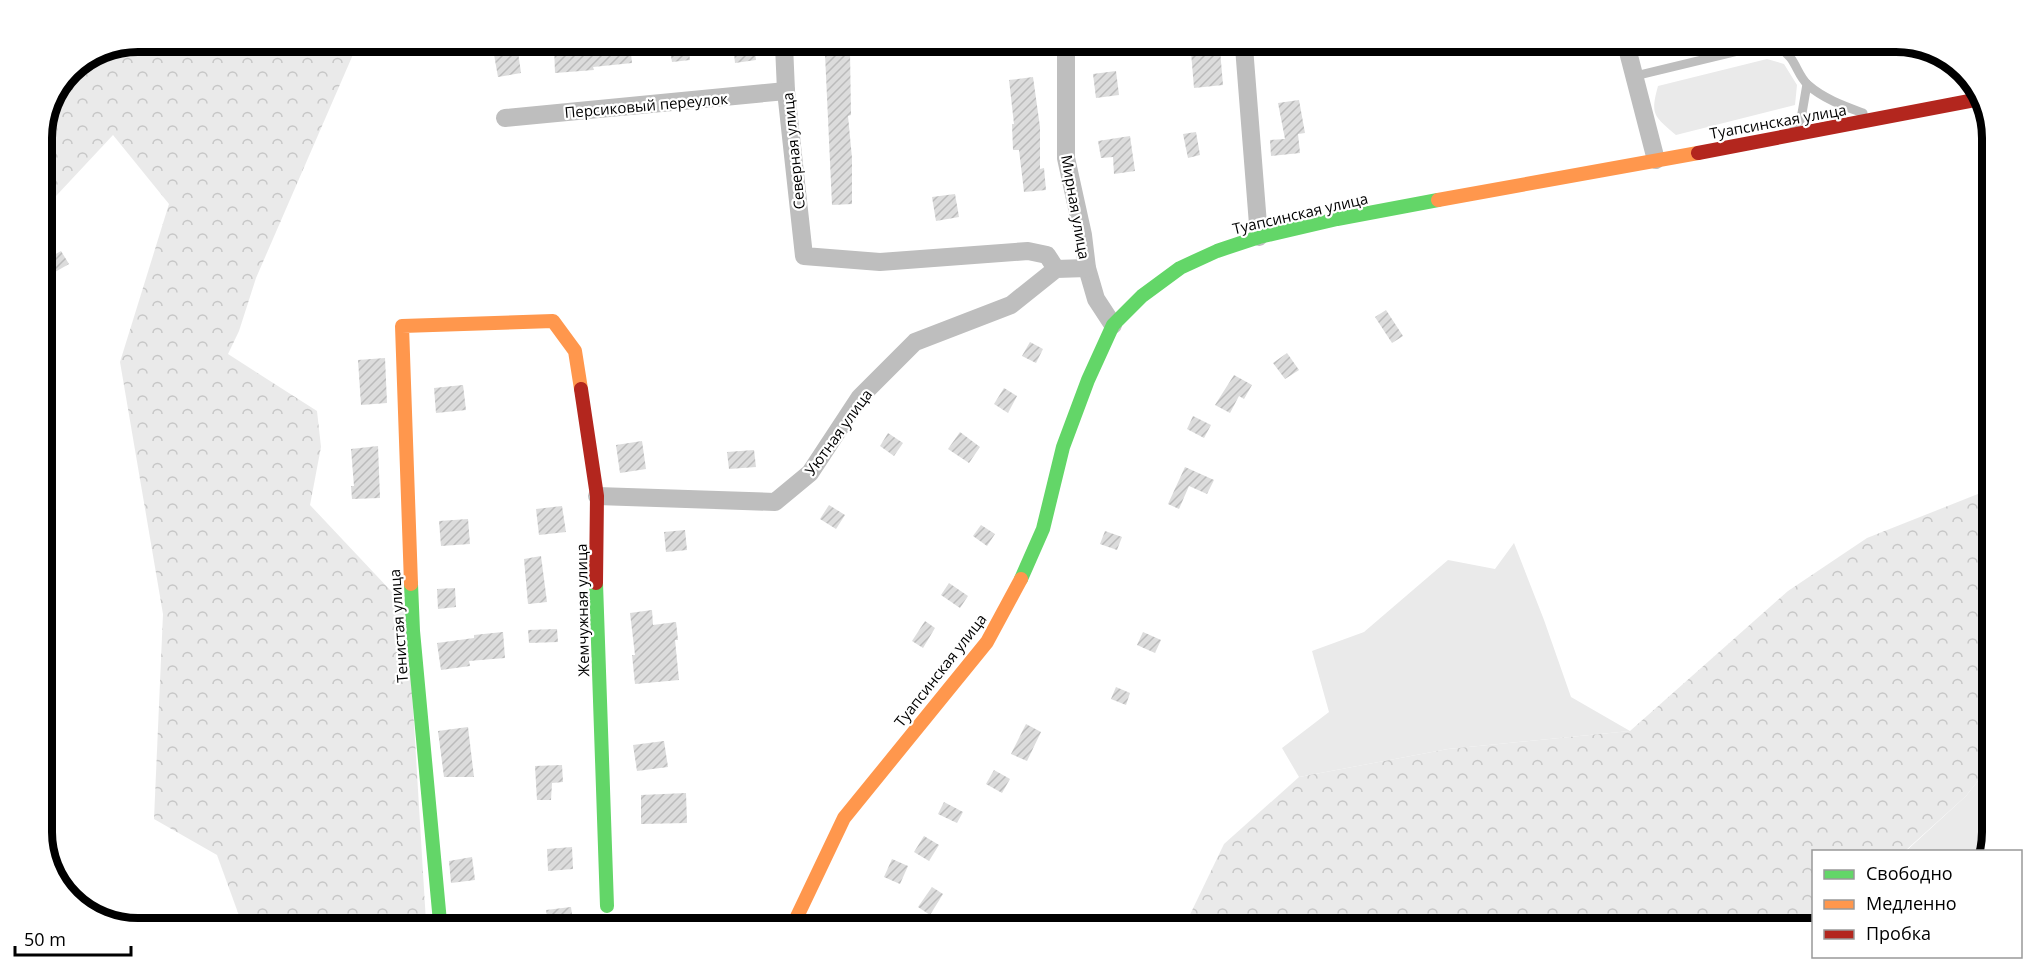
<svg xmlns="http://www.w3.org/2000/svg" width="2034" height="970" viewBox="0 0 2034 970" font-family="'Open Sans',sans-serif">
<defs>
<pattern id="forest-crowns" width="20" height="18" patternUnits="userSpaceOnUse" patternTransform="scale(1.5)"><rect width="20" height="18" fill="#eaeaea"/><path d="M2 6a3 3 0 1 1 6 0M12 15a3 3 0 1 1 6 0" fill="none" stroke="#c7c7c7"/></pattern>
<pattern id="building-hatch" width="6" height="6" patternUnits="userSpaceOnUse" patternTransform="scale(1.5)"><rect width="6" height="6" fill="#dcdcdc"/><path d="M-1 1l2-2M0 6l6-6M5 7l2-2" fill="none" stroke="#bbb"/></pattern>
</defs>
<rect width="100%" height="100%" fill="#fff"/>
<g fill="#eaeaea">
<path d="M1767 59 1784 64 1797 85 1795 105 1676 135C1654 116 1650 115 1658 86Z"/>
<polygon points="1514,543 1544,620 1571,697 1630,731 1448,749 1299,777 1282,748 1329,712 1312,651 1364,632 1448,560 1495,569"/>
<polygon points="1985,772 1985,851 1905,852 1966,796"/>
</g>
<g fill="url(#forest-crowns)">
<polygon points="139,42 358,43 256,278 239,331 228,354 317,411 321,447 310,505 407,608 426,922 241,921 217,855 154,819 163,614 120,362 169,204 113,135 42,211 42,133 71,70"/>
<polygon points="1988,490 1985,772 1966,796 1905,851 1814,852 1813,928 1185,925 1224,844 1299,777 1448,749 1630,731 1788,591 1867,538"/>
</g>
<g fill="url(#building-hatch)">
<polygon points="591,44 630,44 632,63 593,67 594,70 555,73 554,45"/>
<polygon points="669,44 688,44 690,60 672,62"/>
<polygon points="733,44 754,45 756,60 735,63"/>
<polygon points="517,45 521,73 498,77 493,49"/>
<polygon points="1220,50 1223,85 1194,88 1191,52"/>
<polygon points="850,52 851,115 848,116 852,158 852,204 832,205 825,54"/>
<polygon points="1116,71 1119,95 1096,98 1093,74"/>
<polygon points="1033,77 1040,127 1040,169 1044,168 1046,190 1024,192 1019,150 1013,150 1012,124 1014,124 1009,80"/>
<polygon points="1299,100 1305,133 1298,134 1300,153 1271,156 1270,140 1285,139 1278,103"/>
<polygon points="1196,132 1200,155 1188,158 1183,134"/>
<polygon points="1130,136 1135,171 1114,174 1113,157 1101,158 1098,141"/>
<polygon points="955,194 959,217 936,221 932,197"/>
<polygon points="61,251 69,264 55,272 47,259"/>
<polygon points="1386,310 1403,336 1392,343 1375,317"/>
<polygon points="1030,342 1043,349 1036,363 1022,356"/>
<polygon points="1287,353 1299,370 1285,379 1273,363"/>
<polygon points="385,358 387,403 361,405 358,360"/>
<polygon points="1234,375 1252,385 1244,399 1239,396 1230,413 1215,405"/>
<polygon points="463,385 466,410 436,413 434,388"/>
<polygon points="1004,388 1017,396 1008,413 994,404"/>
<polygon points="1193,416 1211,425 1204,438 1187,429"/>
<polygon points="960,432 980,447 969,463 948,449"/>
<polygon points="888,433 903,443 894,456 880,446"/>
<polygon points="642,441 646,469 620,473 616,445"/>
<polygon points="378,446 380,498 352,499 351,486 354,486 351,449"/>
<polygon points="754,450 756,467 729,469 727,452"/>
<polygon points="1185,467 1214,480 1207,494 1189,486 1179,509 1168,504"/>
<polygon points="829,505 845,515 836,529 820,519"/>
<polygon points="562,506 566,532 539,535 536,509"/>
<polygon points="468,519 470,544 441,546 439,521"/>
<polygon points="981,525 995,534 987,546 973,536"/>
<polygon points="685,530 687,550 666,552 664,532"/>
<polygon points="1105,531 1122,537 1117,550 1100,544"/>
<polygon points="541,556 547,602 528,604 524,559"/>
<polygon points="949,583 968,596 960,608 941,595"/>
<polygon points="455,588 456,607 438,609 437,589"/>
<polygon points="652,610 653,625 676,622 678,640 675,640 679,680 635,684 632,655 635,655 630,613"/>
<polygon points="925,621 935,628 923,648 912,641"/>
<polygon points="557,629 558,642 529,643 528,630"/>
<polygon points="503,632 505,658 469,661 470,666 441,670 437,643 474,638 474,635"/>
<polygon points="1143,632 1161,640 1155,653 1137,645"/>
<polygon points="1116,687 1130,693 1126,705 1111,699"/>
<polygon points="1026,724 1041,732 1027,761 1011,754"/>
<polygon points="468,727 474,777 444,777 438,731"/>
<polygon points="664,741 668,767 637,771 633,745"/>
<polygon points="562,765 563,782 552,783 551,800 537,800 535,766"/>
<polygon points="994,770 1010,779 1002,793 986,784"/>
<polygon points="686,793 687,823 641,824 641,795"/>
<polygon points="944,802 963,812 957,823 938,814"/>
<polygon points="924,836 939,845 929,861 914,852"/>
<polygon points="572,847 573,869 548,871 547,849"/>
<polygon points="472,857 475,880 451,883 449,861"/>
<polygon points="892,859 908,866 900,884 884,877"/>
<polygon points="932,887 943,894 930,915 918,907"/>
<polygon points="571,907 573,922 548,922 546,910"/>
</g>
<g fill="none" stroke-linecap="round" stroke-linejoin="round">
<g stroke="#bebebe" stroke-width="9">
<path d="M1780 49C1796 57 1796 74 1808 85 1824 99 1844 106 1863 113"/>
<polyline points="1635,76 1747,49"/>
<polyline points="1794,128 1801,119 1807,84"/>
</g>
<g stroke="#bebebe" stroke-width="18">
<polyline points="784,45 786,91 804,256 880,262 1028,251 1047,255 1056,269"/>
<polyline points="1066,46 1066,158 1083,235 1087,268 1096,299 1113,325"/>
<polyline points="1244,47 1259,237"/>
<polyline points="1627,48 1656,160"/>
<polyline points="505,118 786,91"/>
<polyline points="597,496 775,502 810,473 860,397 915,342 1011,305 1056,269 1087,268"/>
</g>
<g stroke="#63d668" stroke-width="14">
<polyline points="1021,579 1043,529 1063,447 1088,380 1113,325 1142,296 1180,268 1217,251 1259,237 1337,219 1438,200"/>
<polyline points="596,583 607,906"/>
<polyline points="411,584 413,631 440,922"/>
</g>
<g stroke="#ff974d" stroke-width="14">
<polyline points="1438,200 1698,153"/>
<polyline points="411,584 402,326 553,321 575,351 581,389"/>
<polyline points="794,923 844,818 987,642 1021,579"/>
</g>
<g stroke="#b3261e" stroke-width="14">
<polyline points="1698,153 1980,99"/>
<polyline points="581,389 597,496 596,583"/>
</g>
</g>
<g text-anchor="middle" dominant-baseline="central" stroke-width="4.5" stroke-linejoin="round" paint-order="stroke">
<g font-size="15" fill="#000" stroke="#fff">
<text transform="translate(646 105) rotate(-5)">Персиковый переулок</text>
<text transform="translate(1778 121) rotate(-10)">Туапсинская улица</text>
<text transform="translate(793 151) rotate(-96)">Северная улица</text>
<text transform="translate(1076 207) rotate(80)">Мирная улица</text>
<text transform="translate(1300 213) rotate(-13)">Туапсинская улица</text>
<text transform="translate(838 432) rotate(-54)">Уютная улица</text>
<text transform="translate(582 610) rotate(-91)">Жемчужная улица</text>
<text transform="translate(398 626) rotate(-94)">Тенистая улица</text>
<text transform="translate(940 670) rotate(-52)">Туапсинская улица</text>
</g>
</g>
<path d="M0 0H2034V970H0ZM138 52H1896A86 86 0 0 1 1982 138V832A86 86 0 0 1 1896 918H138A86 86 0 0 1 52 832V138A86 86 0 0 1 138 52Z" fill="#fff" fill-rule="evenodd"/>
<path fill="none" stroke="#000" stroke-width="8" d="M138 52H1896A86 86 0 0 1 1982 138V832A86 86 0 0 1 1896 918H138A86 86 0 0 1 52 832V138A86 86 0 0 1 138 52Z"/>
<rect x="1812" y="850" width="210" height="108" fill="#ffffff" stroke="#999999" stroke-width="1.5"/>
<rect x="1824" y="870" width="30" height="9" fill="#63d668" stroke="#999999" stroke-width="1.5"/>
<text x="1866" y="880" font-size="18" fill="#000000">Свободно</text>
<rect x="1824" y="900" width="30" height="9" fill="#ff974d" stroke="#999999" stroke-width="1.5"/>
<text x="1866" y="910" font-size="18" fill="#000000">Медленно</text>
<rect x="1824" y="930" width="30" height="9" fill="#b3261e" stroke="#999999" stroke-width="1.5"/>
<text x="1866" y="940" font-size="18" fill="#000000">Пробка</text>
<path d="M15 946v9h116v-9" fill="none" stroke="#000000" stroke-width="3"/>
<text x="24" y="946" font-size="18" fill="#000000" stroke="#ffffff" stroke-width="4.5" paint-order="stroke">50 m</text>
</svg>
